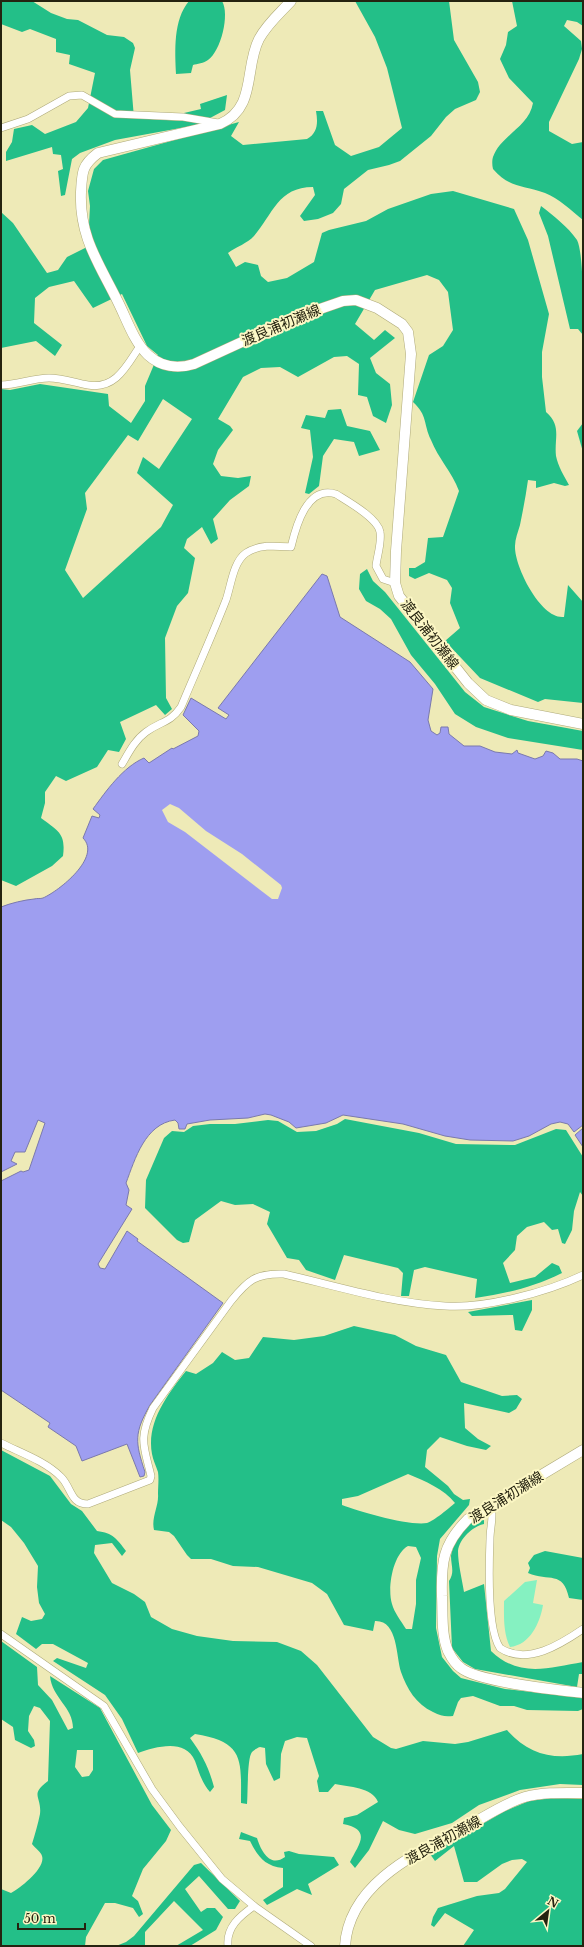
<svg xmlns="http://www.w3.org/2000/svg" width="584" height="1947" viewBox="0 0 584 1947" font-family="'Libre Baskerville','Noto Sans JP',serif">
<rect width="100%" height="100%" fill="#eeeab7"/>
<path fill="#85f1c1" d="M537 1580 533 1603 543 1605C540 1623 530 1645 510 1647 503 1633 504 1616 504 1601L525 1582Z"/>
<g fill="#23bf88" fill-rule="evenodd">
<polygon points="1,1 32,1 51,13 67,19 78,20 107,35 124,37 133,43 135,48 130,70 134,118 183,121 184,113 201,109 200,104 227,95 225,110 197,125 115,140 80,153 72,159 65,195 61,196 58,171 63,169 61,155 53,154 52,147 6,161 6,152 12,142 14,129 32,125 45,134 76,122 88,108 95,73 69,64 70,55 56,52 56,39 30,29 22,32 1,24"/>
<path d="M189 1H222C230 14 221 51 208 60 204 63 197 64 193 65L191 73 176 74C175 51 173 20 189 1Z"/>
<path d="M355 1H449L454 40 478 82 480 92 476 100 455 109 446 117 431 136 400 161 389 165 368 170 344 189 341 204 333 213 318 219 304 221 300 216 315 195 313 187C278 187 273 214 254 236 248 243 236 247 228 253L236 267 245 262 258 265 261 276 268 282 287 278 314 262 322 233 329 230 366 221 388 209 431 194 453 191 514 209 528 240 549 314 542 352V377L546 412C562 426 554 438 556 456 558 466 564 476 569 485L565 486 554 483 536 488V481L528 480C526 495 523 510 520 525 518 532 515 539 515 546 514 566 541 620 564 617L568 585 583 602V703L545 699 538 702 480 678 445 641 460 628 450 603 452 588 447 580 429 573 415 579 409 576V568H415L425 562 428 538 443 537 459 491C452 472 438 458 431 440 423 423 428 416 413 402L429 355 443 346 453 330 448 292 439 280 427 275 375 290 355 324 374 340 385 330 395 338 370 358 376 373 390 384 392 405 386 423 373 416 367 397 358 395 359 364 347 356 334 357 298 377 280 367 261 368 243 377 218 419 230 426 233 430 218 450 213 464 221 476 238 478 251 476 249 486 230 500 213 519 218 539 211 544 202 527 187 539 184 548 195 558 188 593 177 606 165 638 166 698 172 709 165 715 156 705 120 722 126 739 119 752 108 750 97 767 66 781 56 776 45 792V803L41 818C58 831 66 833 63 856L52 866 16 886 1 880V389L10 390 40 384 108 394 109 406 131 423 145 401V386L158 355 147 346 122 294 93 308 74 281 49 287 35 298 34 323 62 345 55 356 36 341 1 348V212L13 223 47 273 58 270 67 257 93 244 89 225 90 206 88 191 94 169 103 160 239 122 231 136 243 145 307 139C318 133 318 122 316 111H323L335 145 351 156 379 147 402 128 387 68 375 37ZM163 399 192 419 159 469 143 457 137 473 173 505 161 527 83 598 65 570 87 509 85 493 128 435 138 441Z"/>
<path d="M512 1H583V26L577 22 567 20 564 26 581 41 582 49 579 59 549 122V131L572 144 583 142V220C572 211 558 198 545 193 524 185 509 188 493 169 492 165 492 160 493 157 501 135 529 127 533 103L509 78 500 59 506 45 508 32 517 26Z"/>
<path d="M541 206C554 216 568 227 577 240 584 254 583 314 583 335L578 329H570L548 236 539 213Z"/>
<polygon points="341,409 347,426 370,431 380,450 359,456 354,442 334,439 323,456 319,486 309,494 305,493 313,457 310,430 301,428 306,415 325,418 328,410"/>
<polygon points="583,423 583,452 577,431"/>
<polygon points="367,569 373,581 385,592 465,692 484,707 528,721 583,731 583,750 508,738 476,727 455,714 435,684 411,655 391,619 380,609 366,601 359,589 360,574"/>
<path d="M345 1119 419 1133 456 1144 515 1145 556 1129 566 1130 583 1157V1196L580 1192 574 1211 572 1230 565 1244 562 1243 558 1229 552 1230 544 1222 527 1227 517 1236 515 1250 503 1263 510 1283 535 1277 552 1263 559 1266 562 1273C531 1288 508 1293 475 1298L477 1279 425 1267 414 1270 409 1296H401L403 1273 398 1268 344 1255 335 1280 306 1270 299 1260 287 1258 267 1224 270 1212 253 1204 235 1205 221 1201 195 1220 189 1242 183 1243 177 1240 145 1208 146 1180 164 1138 172 1131 184 1132 193 1126 210 1124H235L268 1120 278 1121 297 1132 316 1131 337 1124Z"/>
<polygon points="532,1300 532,1310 522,1331 515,1330 513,1315 472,1316 468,1312"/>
<path d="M354 1326 395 1335 416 1346 446 1355 461 1382 502 1396 517 1395 522 1399 516 1409 509 1413 464 1403 465 1428 478 1439 491 1446 486 1450 467 1446 440 1437 427 1450 425 1467 448 1486 454 1494 463 1500 470 1499 469 1505 440 1539 437 1556 436 1628 442 1657 453 1671 461 1678 505 1689 583 1698V1709L578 1711 527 1710 514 1706H500L473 1696 461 1698 458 1702 453 1716C445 1717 441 1716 433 1712 416 1704 407 1689 401 1672 396 1656 398 1620 375 1621L373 1631 344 1625 327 1594 312 1583 258 1567 233 1566 211 1559H191L187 1555 174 1536 169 1532 154 1530C151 1517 159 1506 158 1494 158 1487 159 1479 158 1472 156 1466 153 1460 152 1454 146 1422 168 1394 186 1371L196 1374 213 1363 222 1352 235 1360 249 1358 263 1337 294 1340 324 1336ZM408 1474C425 1481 444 1489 455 1503 449 1508 434 1521 427 1523 409 1526 360 1512 342 1505V1499L358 1496ZM408 1546 416 1547 421 1558 416 1580V1604L412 1629H406C401 1621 394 1612 392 1604 387 1588 393 1554 408 1546Z"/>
<path d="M1 1450 50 1476 71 1504 82 1511 97 1531C113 1533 117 1539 126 1551L122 1556 112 1543 95 1545 94 1553 112 1583 134 1594 145 1602 151 1617 172 1629 197 1636 233 1641 277 1642 301 1651 317 1665 373 1737 391 1748 396 1749 423 1741 455 1744 468 1742 507 1730C528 1754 552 1760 583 1754V1785L560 1784 520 1790 479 1805 452 1823 415 1834 399 1830 383 1821 369 1850 355 1868 350 1862C358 1845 373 1830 343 1824L344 1818 357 1815 378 1802C372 1787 349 1787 335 1784L328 1792H319L317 1781 319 1776 307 1738 297 1737 285 1741 281 1754 280 1778 274 1781 266 1764 265 1748 260 1747C257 1748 254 1750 252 1752 247 1758 248 1794 247 1804L241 1803C241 1760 245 1742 195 1734L190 1738C202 1754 209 1768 214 1787L210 1792C202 1783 199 1772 195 1761 185 1738 156 1747 138 1753L122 1719 105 1695 53 1661 57 1658 86 1668 88 1663 53 1644H42L36 1649 16 1634 22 1617 31 1621 42 1619 45 1614 39 1603 37 1587 38 1566 24 1543 11 1527 1 1520Z"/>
<path d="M484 1517V1524C473 1526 459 1539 458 1551 458 1564 462 1579 464 1592L484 1584 491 1651C519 1678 548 1668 583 1662V1674H579L577 1687 475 1669 463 1662 452 1648 449 1581C455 1572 451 1566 451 1556 452 1546 465 1523 474 1518 476 1517 481 1517 484 1517Z"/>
<path d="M545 1551 583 1558V1600L569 1598C563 1570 549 1582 528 1573L530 1568 528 1563 534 1555Z"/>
<path d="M1 1641 37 1667 38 1685 52 1700 68 1730 73 1728C73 1707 52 1698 50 1676L100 1708 152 1805 171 1830 166 1841 143 1869 132 1896 138 1901 143 1914 139 1917 133 1908 115 1903H105L86 1937 85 1946H1V1889L11 1893C20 1888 46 1868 42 1856 41 1852 35 1848 32 1844 35 1834 38 1824 40 1814 42 1796 29 1795 48 1781L50 1721 40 1708 34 1706 29 1716 28 1731 34 1740 35 1746 31 1748 15 1740 13 1727 1 1719ZM77 1750H93V1770L89 1776 82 1777 75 1767Z"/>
<polygon points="552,1798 583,1799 583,1946 463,1946 474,1930 445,1913 434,1927 431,1925 433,1917 438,1908 477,1896 499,1893 505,1889 527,1862 522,1859 512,1860 502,1864 477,1882 464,1882 454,1846 435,1861 430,1854 505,1811 529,1801"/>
<path d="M241 1832 257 1838C261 1851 270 1868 285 1857L284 1852 289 1851 299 1854 334 1857 339 1865 308 1884 312 1895 297 1889 267 1905 263 1900 283 1887V1868C265 1866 258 1857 250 1841L239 1839Z"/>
<polygon points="201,1863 240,1901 235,1909 228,1909 199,1876 185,1889 201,1912 207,1908 215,1908 223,1917 216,1930 190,1946 176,1946 203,1930 174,1901 145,1932 145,1945 147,1946 116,1946 126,1942 134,1936 194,1865"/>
</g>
<g fill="#9e9ef0" stroke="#7a79ad">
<path d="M322 574 327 576 340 617 410 662 433 689 428 720 431 731 437 735 440 733 441 727H448L449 734 464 746H480L495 752 512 754 517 750 518 753 535 759 543 756 546 751 553 753 560 759H577L583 761V1125L574 1132 568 1124 560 1122 551 1124 529 1136 513 1141 470 1140 445 1136 403 1124 343 1115 326 1123 296 1128 289 1122 271 1115 265 1114 248 1118 210 1120 187 1124 185 1129H179L178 1123 175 1120C145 1124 135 1159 126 1183L129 1190 126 1205 132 1209 98 1264 100 1268 105 1269 127 1231 138 1239 137 1241 223 1303 150 1405C134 1433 135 1442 145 1472L144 1476 140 1477 127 1444 82 1461 76 1446 48 1427 50 1423 1 1390V1181L21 1171 23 1172 29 1170 45 1123 38 1120 25 1152H15L11 1161 17 1164 1 1172V907C11 903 24 900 34 899 38 898 40 899 43 898 59 891 102 857 83 838L92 816 99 818 100 815 93 809C106 791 123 767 144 758L149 763 172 748 173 749 198 736 199 731 183 715 191 698 226 719 229 715 218 708Z"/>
<polygon points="583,1128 583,1147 575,1135"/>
</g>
<polygon fill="#eeeab7" points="170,804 179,808 206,831 242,854 281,885 282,888 278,899 272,899 185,832 168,822 162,810"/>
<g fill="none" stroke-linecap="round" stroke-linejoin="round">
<defs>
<g id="street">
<polyline points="1,128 28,119 69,96 82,95 115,114 183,117 218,123"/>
<path d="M1 385C17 385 33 378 49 378 63 378 75 383 88 385 116 390 127 365 140 346"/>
<path d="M122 764C129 752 135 740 146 732 161 721 170 723 181 707 196 671 212 636 226 600 231 586 233 562 246 553 259 544 277 546 291 547 296 526 307 485 336 494 347 501 378 518 380 532 382 542 377 556 376 566L383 579 395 583"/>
<path d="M1 1443C21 1453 45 1461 61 1477 72 1488 70 1504 88 1504L150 1480 151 1476C144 1446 138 1439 153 1408L231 1301C248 1280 256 1273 284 1274 336 1286 390 1303 445 1306 484 1309 547 1292 583 1275"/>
<path d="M491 1505C494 1517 490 1527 490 1539 489 1564 487 1629 500 1648 527 1666 561 1644 583 1629"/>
<polyline points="1,1634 104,1706 152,1789 180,1827 222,1879 254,1906 311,1946"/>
<path d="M228 1946C226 1927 240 1916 254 1906"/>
</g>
<g id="secondary">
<path d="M291 1C280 13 267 24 259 39 244 68 257 108 220 124L98 153C82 165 82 172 81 192 79 237 99 263 118 302 127 320 134 342 148 355 161 367 178 369 194 364L294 318 343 301 356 300 377 308 402 324 408 332 411 354 396 551 395 583 399 596 468 683 486 700 511 710 583 724"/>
<path d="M583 1450 468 1519C443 1544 441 1562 442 1596 443 1614 441 1634 448 1651 451 1657 455 1664 461 1668 478 1682 558 1690 583 1693"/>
<path d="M345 1946C349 1882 419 1852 468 1826 486 1816 505 1803 525 1797 544 1792 564 1793 583 1793"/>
</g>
</defs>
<use href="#street" stroke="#aea979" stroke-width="8"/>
<use href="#secondary" stroke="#aea979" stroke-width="11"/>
<use href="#street" stroke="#fff" stroke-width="7"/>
<use href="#secondary" stroke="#fff" stroke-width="10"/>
</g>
<g text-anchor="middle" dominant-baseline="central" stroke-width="4" stroke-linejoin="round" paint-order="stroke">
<g font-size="14" fill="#252310" stroke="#fcf7c4">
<text transform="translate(281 325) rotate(-23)">渡良浦初瀬線</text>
<text transform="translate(430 634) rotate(52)">渡良浦初瀬線</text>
<text transform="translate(506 1497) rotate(-32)">渡良浦初瀬線</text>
<text transform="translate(443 1840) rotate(-29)">渡良浦初瀬線</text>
</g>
</g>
<rect width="584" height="1947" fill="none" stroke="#252310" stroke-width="4"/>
<g transform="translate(548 1911) rotate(29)" stroke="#fcf7c4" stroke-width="3" paint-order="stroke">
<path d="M0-3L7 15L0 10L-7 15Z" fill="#252310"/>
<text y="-6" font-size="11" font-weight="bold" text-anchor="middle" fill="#252310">N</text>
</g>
<path d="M18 1923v6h67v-6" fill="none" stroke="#252310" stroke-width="2"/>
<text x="24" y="1923" font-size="12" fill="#252310" stroke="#fcf7c4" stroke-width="3" paint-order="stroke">50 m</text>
</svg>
